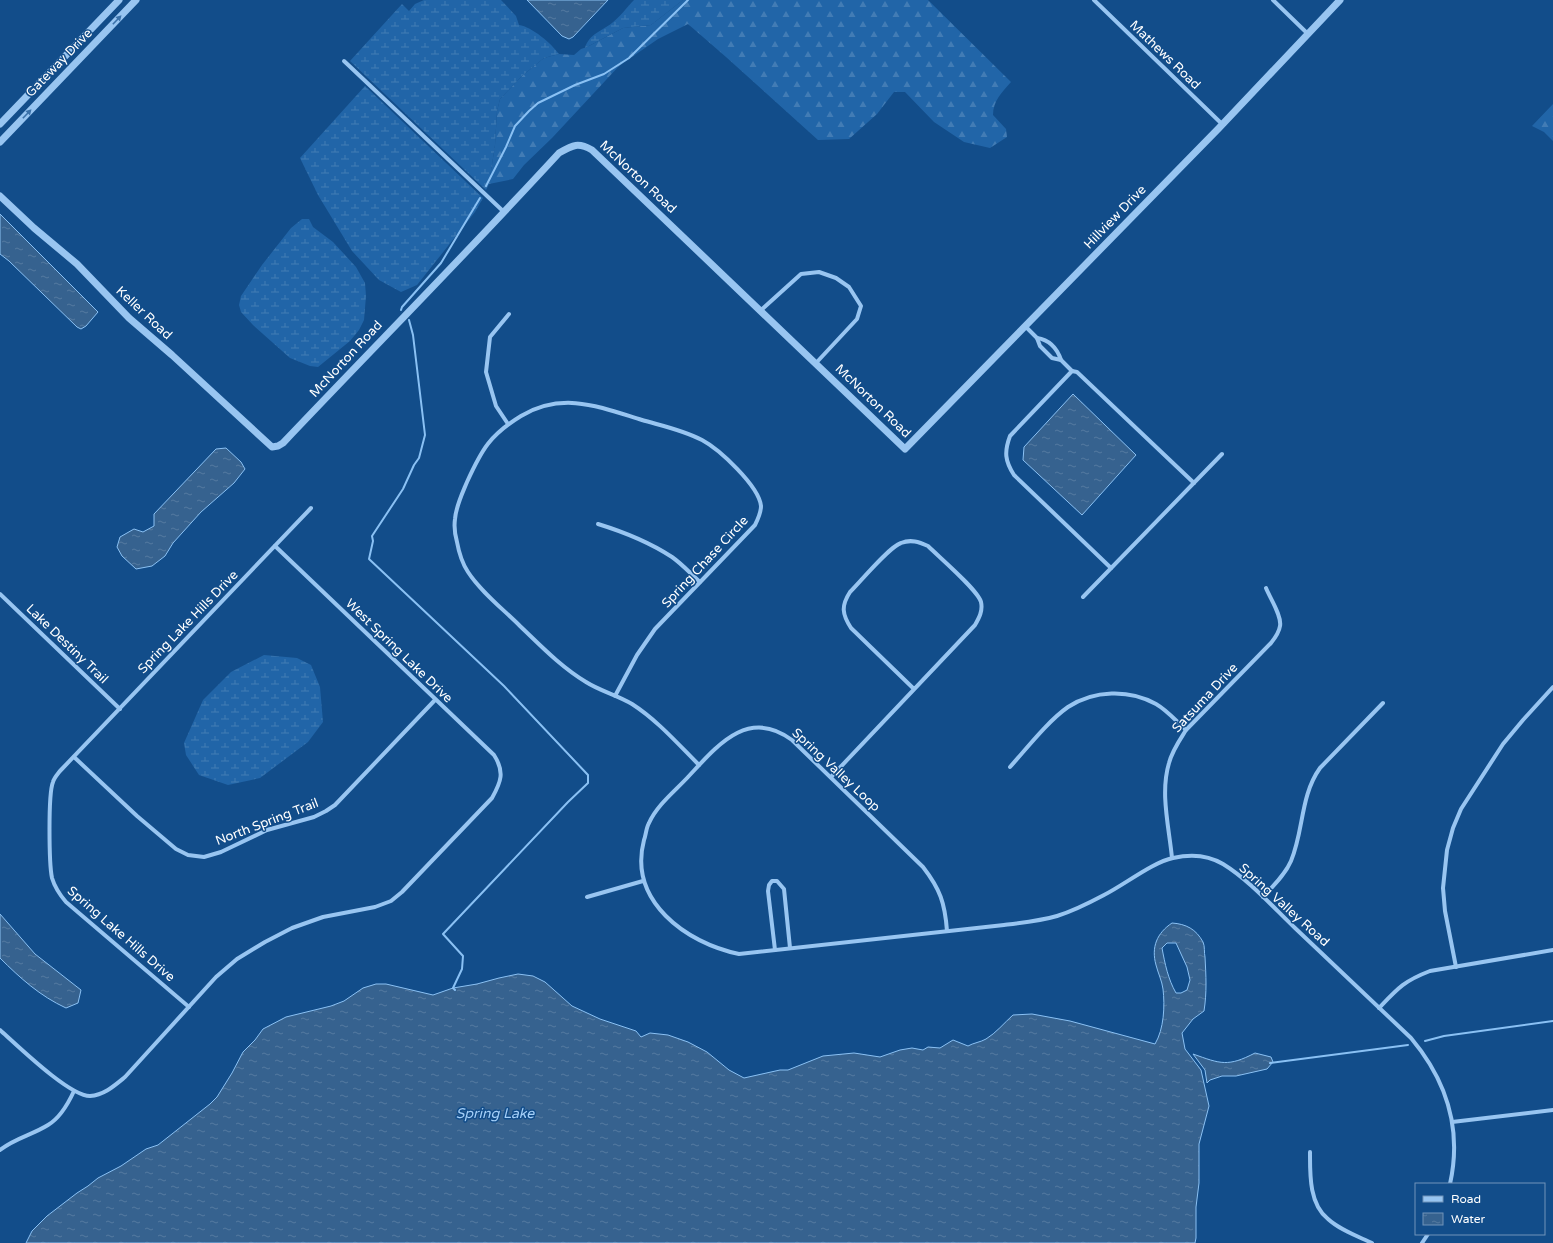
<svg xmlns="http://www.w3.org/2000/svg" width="1553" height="1243" viewBox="0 0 1553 1243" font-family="'Varela Round',sans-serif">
<defs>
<pattern id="forest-firs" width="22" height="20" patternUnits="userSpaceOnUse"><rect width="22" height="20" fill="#2165a8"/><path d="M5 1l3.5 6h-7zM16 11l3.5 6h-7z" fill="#427cb5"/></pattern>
<pattern id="wetland-marsh" width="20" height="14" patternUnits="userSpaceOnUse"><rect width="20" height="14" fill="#2165a8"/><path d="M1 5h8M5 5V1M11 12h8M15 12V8" fill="none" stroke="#427cb5"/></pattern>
<pattern id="water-ripples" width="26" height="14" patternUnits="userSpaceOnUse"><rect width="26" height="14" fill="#36628f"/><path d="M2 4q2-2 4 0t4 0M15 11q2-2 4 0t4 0" fill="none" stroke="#547aa0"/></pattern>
</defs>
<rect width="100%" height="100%" fill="#124d8a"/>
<g fill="url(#forest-firs)">
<path d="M683 0H928L1011 82C1002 92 993 101 993 115L1006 129 1007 137 990 148 964 142 934 122 905 92H894L877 114 849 139 818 140 726 57 688 24 658 39 619 66 552 138 524 165 513 179 489 184 495 145 497 111 500 99 522 76 544 58 559 54 574 55 581 49 587 47 623 28 651 25Z"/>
<polygon points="1553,104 1553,141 1544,132 1532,126"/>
</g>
<g fill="url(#wetland-marsh)">
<path d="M424 0H501L516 16 519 25C532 27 551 43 559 54L544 58 522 76 500 99 497 111 495 145 489 184 486 190 350 61 402 4 409 11 415 4Z"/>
<path d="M634 0H683L651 25 623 28 585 48C589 34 602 31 612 23 620 17 627 7 634 0Z"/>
<polygon points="365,86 483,198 475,212 417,285 401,292 379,280 352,251 318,195 300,158"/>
<polygon points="302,219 309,219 313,227 333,242 356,267 365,283 366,296 364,320 359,330 350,341 318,367 310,366 290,358 253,325 241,312 239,305 241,296 262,265 291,228"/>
<polygon points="264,655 297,658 311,665 320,687 323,722 308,742 260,778 228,785 199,775 186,755 184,743 203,700 231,672"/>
</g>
<g fill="url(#water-ripples)" stroke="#8ac1f4" fill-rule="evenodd">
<polygon points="527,0 608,0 573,37 569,39 562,36"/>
<polygon points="0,214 98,312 86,326 81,329 77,327 9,261 0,254"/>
<polygon points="1073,394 1136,455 1082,515 1023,460 1024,447"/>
<polygon points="226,448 241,462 245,469 234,483 201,512 173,543 165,556 152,566 136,569 122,556 117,547 120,537 134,529 143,532 154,526 154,514 216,449"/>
<path d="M0 914 35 954 81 990 78 1003 66 1008C40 996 20 978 0 958Z"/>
<path d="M1172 923C1186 924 1196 929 1203 942 1205 946 1204 953 1205 957 1206 976 1207 992 1204 1011L1193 1019 1182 1033 1185 1049 1201 1070 1209 1106 1199 1144V1183L1196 1207V1238L1195 1243H26L32 1231 47 1216 77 1193 88 1186 98 1178 121 1166 146 1149 158 1145 210 1104 217 1097 232 1073 243 1052 255 1040 263 1029 286 1017 331 1006 344 1001 363 988 376 984H386L433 995 453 988 477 984 499 978 518 974 533 976 545 982 572 1006 600 1019 636 1031 641 1037 650 1033 668 1035 688 1042 707 1052 729 1070 744 1078 780 1070H788L823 1056 854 1053 880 1057 900 1050 912 1048 923 1050 928 1047 940 1048 953 1040 968 1046C973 1043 981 1042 986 1039 996 1033 1004 1023 1013 1015L1032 1014 1070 1021 1155 1044C1164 1029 1165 1006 1163 989 1162 981 1158 973 1156 965 1151 947 1157 933 1172 923ZM1167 943H1176L1187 967 1190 980 1187 990 1181 993H1176C1168 979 1165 964 1162 948Z"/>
<path d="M1255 1053 1271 1057 1273 1062 1267 1069 1236 1076H1222L1210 1080 1207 1083 1205 1070 1193 1054C1221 1064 1228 1067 1255 1053Z"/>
</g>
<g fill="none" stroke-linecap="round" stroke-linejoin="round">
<g stroke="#8ac1f4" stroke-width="2">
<polyline points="486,186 506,147 515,126 529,111 538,103 575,85 604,74 629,58 688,0"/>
<polyline points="401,310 402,307 441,263 480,198"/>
<polyline points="409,320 413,335 425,435 419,458 414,465 403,489 372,536 373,541 369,559 504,686 588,775 588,783 568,802 443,934 463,956 462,969 453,988 455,990"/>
<polyline points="1425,1041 1444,1036 1553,1021"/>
<polyline points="1270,1063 1408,1045"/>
</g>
<g stroke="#98c5f1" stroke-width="4">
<polyline points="1094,0 1222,124"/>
<polyline points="1273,0 1308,34"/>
<polyline points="344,61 504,212"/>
<polyline points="760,311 801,274 819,272 836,278 849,287 861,306 857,319 816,363"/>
<path d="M1025 326 1037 338 1040 346 1052 358 1061 360 1072 371 1010 436C1004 452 1005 461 1014 475L1111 568"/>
<path d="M1037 338C1050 340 1057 348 1061 360"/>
<polyline points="1072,371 1077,372 1194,483"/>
<polyline points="508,424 496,406 486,372 490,337 509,314"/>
<path d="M598 524C624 532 649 542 672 557 682 564 691 574 700 582"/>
<polyline points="0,594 120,709"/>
<polyline points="1083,597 1222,454"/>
<path d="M615 696 637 655 655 629 755 525C758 519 761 513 761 506 759 486 719 449 702 440 683 430 663 426 642 420 600 407 563 391 521 416 490 435 482 449 467 482 462 494 456 506 455 519 454 526 455 535 457 542 459 553 462 563 468 572 481 592 503 609 520 626 541 646 561 667 586 682 600 691 617 695 632 704 657 720 678 744 699 765"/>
<polyline points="74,757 137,816 176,849 188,855 204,857 221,852 267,830 314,817 326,811 335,805 435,700"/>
<path d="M1010 767C1027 748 1048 721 1068 707 1094 690 1129 689 1156 704 1168 711 1176 721 1186 730"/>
<path d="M831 777 975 625C979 618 983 611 981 602 978 590 939 557 928 546 919 542 911 539 901 543 889 547 861 581 850 592 841 606 842 614 851 628L914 689"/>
<path d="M1172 858C1169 827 1160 793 1169 763 1172 751 1179 741 1186 730L1271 643C1275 638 1279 633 1280 626 1282 616 1270 598 1266 588"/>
<polyline points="587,897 643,881"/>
<path d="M1263 897C1273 886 1285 875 1291 861 1304 830 1300 796 1320 768L1383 703"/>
<path d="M947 931C945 903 940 889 923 867L792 740C748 707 717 746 688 777 675 791 657 805 649 823 646 828 646 835 644 840 628 901 686 943 739 954L1004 925C1021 923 1040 921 1057 916 1073 911 1089 903 1104 895 1124 885 1153 862 1173 858 1190 854 1208 855 1223 864 1249 880 1273 907 1295 928 1334 965 1373 1002 1411 1038 1447 1081 1462 1130 1450 1184"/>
<polyline points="775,950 768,891 769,885 772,881 777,881 784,889 790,948"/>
<polyline points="1456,967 1445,911 1443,888 1447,850 1453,828 1461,809 1503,744 1523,720 1553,687"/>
<path d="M189 1007 66 902C60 895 55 888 52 878 49 864 48 794 53 782 54 778 57 775 60 771L311 508"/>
<path d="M1379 1008C1398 988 1404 981 1430 971L1553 950"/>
<path d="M0 1030C17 1045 69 1096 90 1096 104 1095 114 1086 125 1077L216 977 237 959 265 942 292 928 323 917 375 907 391 901 402 892 492 798C501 782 505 772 494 755L275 546"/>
<polyline points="1452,1122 1553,1110"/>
<path d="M0 1150C15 1138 32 1135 48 1125 60 1118 68 1104 74 1091"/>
<path d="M1310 1152C1310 1174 1309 1204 1328 1219 1340 1230 1357 1236 1372 1243"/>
<polyline points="1422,1243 1428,1234"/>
</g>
<g stroke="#98c5f1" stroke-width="7">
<polyline points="0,124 119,0"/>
<polyline points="0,142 136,0"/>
<path d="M0 196 34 228 77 264 129 318 172 355 272 447 278 446 283 443C375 346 469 251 559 153 573 145 578 142 592 150L905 449 1219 128 1340 0"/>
</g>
</g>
<defs><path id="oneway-solid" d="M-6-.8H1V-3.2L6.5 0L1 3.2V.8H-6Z"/></defs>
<g fill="#3a71a9">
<use href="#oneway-solid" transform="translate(117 20) rotate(-46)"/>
<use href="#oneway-solid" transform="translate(27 114) rotate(-46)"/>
</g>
<g text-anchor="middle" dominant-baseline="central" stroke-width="3" stroke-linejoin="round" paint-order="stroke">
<g font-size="13" fill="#fff" stroke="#124d8a">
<text transform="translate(1165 55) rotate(44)">Mathews Road</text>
<text transform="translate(59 63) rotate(-46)">Gateway Drive</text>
<text transform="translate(638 177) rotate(43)">McNorton Road</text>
<text transform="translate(1115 217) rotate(-46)">Hillview Drive</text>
<text transform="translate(144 313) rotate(43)">Keller Road</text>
<text transform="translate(346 359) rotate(-47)">McNorton Road</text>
<text transform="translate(873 401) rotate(44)">McNorton Road</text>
<text transform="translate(705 562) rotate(-47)">Spring Chase Circle</text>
<text transform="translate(188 622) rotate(-46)">Spring Lake Hills Drive</text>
<text transform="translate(67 644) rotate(44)">Lake Destiny Trail</text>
<text transform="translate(399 651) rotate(44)">West Spring Lake Drive</text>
<text transform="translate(1205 698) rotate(-47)">Satsuma Drive</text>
<text transform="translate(836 770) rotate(43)">Spring Valley Loop</text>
<text transform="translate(267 822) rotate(-21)">North Spring Trail</text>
<text transform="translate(1284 905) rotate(42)">Spring Valley Road</text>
<text transform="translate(121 934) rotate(41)">Spring Lake Hills Drive</text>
</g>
<g font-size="14" font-style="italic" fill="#a4cff8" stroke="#124d8a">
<text x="495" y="1113">Spring Lake</text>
</g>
</g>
<rect x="1415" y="1183" width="130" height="52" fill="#124d8a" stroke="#7194b9"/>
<rect x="1423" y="1196" width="20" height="6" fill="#98c5f1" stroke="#7194b9"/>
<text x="1451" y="1203" font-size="12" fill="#ffffff">Road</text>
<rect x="1423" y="1213" width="20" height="12" fill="url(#water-ripples)" stroke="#7194b9"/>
<text x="1451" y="1223" font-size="12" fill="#ffffff">Water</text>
</svg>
